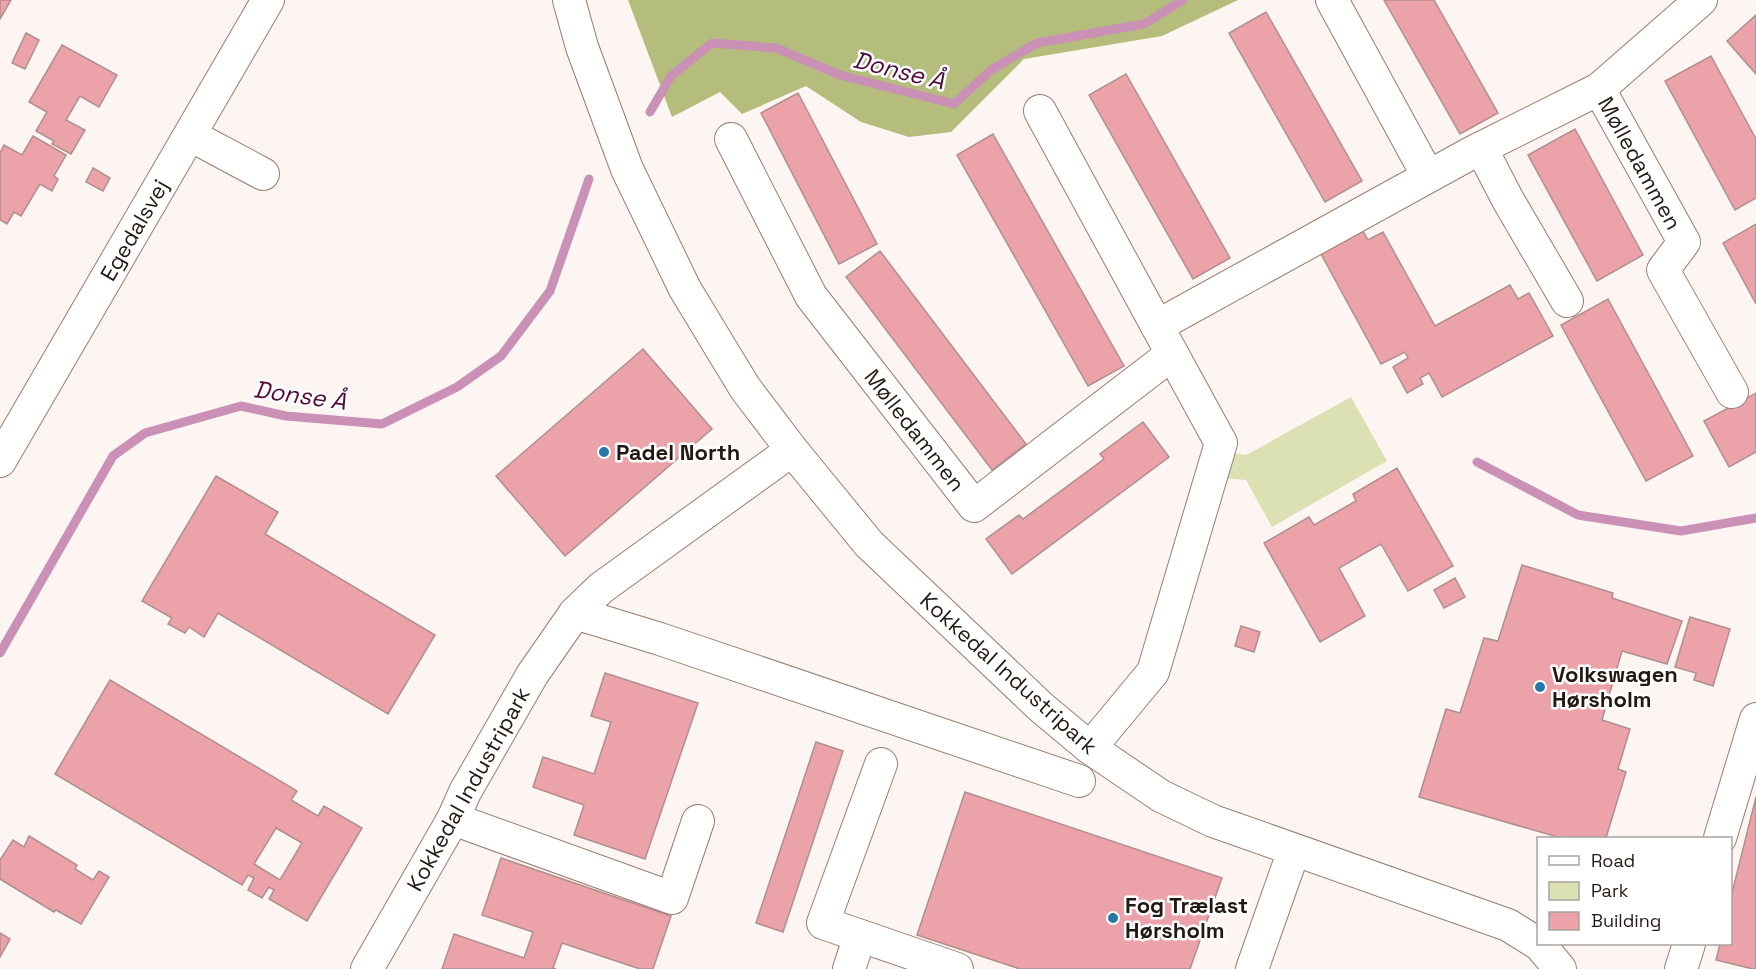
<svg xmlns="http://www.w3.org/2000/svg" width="1756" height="969" viewBox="0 0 1756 969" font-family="'Space Grotesk',sans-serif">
<rect width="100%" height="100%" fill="#fcf5f2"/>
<polygon fill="#dbe1b2" points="1351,397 1387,461 1272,527 1246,480 1222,478 1228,452 1246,455"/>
<polygon fill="#b4bd7b" points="628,0 1238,0 1162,36 1024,59 951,132 909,137 861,122 806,86 742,114 720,92 672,117"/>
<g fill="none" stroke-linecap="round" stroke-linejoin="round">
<g stroke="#cb90b6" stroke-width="9">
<polyline points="650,112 671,76 712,43 776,48 840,75 954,104 991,70 1037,43 1144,24 1183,0"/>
<polyline points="1477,462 1578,515 1681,531 1756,518"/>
<polyline points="0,653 113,456 145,433 241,406 286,416 382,424 457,387 501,356 550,291 589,179"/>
</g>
</g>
<g fill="#eba2a8" stroke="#b18e90" stroke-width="1.5" fill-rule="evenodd">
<polygon points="0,0 11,0 0,19"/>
<polygon points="1384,0 1434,0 1498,113 1460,134"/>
<polygon points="1266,12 1362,181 1325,202 1229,33"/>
<polygon points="1756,15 1756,74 1727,41"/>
<polygon points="26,33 39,40 25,69 12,63"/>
<polygon points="62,45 117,75 99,107 80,96 66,120 85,130 71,154 52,144 54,141 36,131 47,112 29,102"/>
<polygon points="1711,56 1756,139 1756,198 1735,210 1665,81"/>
<polygon points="1126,74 1230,258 1193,279 1089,95"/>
<polygon points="798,93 877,244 839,264 761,113"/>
<polygon points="1575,129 1643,255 1597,281 1528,155"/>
<polygon points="993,134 1124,366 1088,386 957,155"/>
<polygon points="33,136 66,155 54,176 58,179 52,191 40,184 21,216 14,212 7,224 0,220 0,153 4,145 22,155"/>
<polygon points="93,168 110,178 103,191 86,182"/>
<polygon points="1756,224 1756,304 1723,243"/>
<polygon points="1363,231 1368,240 1383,232 1435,326 1510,285 1518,299 1529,293 1553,336 1442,397 1429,373 1420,378 1423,384 1407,393 1393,367 1408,358 1405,352 1381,364 1321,254"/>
<polygon points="880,251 1026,444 992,470 846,277"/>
<polygon points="1608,299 1693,456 1646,481 1561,325"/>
<polygon points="643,349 712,429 565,556 496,476"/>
<polygon points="1756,393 1756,452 1729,467 1704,421"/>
<polygon points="1143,422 1169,457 1012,574 986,539 1019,515 1023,519 1104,459 1100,454"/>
<polygon points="1397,468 1453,566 1408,591 1381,544 1339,568 1365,616 1320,642 1264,543 1309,517 1314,525 1356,501 1353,494"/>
<polygon points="216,476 278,512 265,534 435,635 388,714 218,613 204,637 189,627 185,633 168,624 172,618 142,601"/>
<polygon points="1522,565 1613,593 1612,598 1682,621 1667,664 1622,651 1602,720 1630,729 1618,769 1626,772 1606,838 1561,838 1419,797 1446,709 1460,713 1484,638 1498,641"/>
<polygon points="1455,578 1465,597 1444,608 1434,590"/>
<polygon points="1690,617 1730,629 1713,686 1694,680 1696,673 1675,667"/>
<polygon points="1241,626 1260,632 1254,652 1235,646"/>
<polygon points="605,673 698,703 645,859 574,835 584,805 533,787 543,757 594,774 611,722 591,716"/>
<path d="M110 680 297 791 291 800 318 816 324 806 362 828 307 921 269 899 274 890 269 887 262 898 248 890 254 878 248 875 242 885 55 774ZM276 828 302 843 280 880 254 864Z"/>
<polygon points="816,742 843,751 783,932 756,923"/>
<polygon points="965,792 1222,878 1190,969 1020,969 917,935"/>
<polygon points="1756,797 1756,969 1753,969 1716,960 1720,944 1730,944 1730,901"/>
<polygon points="29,836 77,865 75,869 93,880 99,871 109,877 81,924 56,910 54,912 0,879 0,860 13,840 24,847"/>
<polygon points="501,858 671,916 653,969 640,969 562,943 553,968 556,969 442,969 454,934 524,958 533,932 482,915"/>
<polygon points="0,933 10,939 0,957"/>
</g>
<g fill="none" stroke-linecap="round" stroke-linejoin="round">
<defs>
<g id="minor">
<polyline points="569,0 582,47 627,169 685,289 745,388 792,450 869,544 1042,708 1090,748 1161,796 1213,821 1508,925 1540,945 1560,969"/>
<polyline points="1332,0 1428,176"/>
<polyline points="1599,89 1684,242 1663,270 1732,392"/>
<polyline points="1040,111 1157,326"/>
<polyline points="190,135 263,174"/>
<polyline points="731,139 811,296 974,506 1172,354"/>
<polyline points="1481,148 1508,200 1567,301"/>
<polyline points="0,461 268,0"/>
<polyline points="575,613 660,639 1079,781"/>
<polyline points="1090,748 1153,672 1221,443 1157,326 1473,152 1599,89 1701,0"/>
<polyline points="881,764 823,923 957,969"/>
<polyline points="453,819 672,898 698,821"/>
<polyline points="1720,838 1756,719"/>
<polyline points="367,969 453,819 465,792 532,675 575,613 601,588 792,450"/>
<polyline points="849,969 860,936"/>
<polyline points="1252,969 1294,850"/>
<polyline points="1681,969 1689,944"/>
</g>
</defs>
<use href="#minor" stroke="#9a7d6e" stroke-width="34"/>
<use href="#minor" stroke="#fff" stroke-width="32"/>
</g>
<g fill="#2678a8" stroke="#fff" stroke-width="2">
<circle cx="604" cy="452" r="6"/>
<circle cx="1540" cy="687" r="6"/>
<circle cx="1113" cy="918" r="6"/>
</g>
<g text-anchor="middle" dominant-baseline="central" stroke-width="5" stroke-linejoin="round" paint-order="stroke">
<g font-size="22" fill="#241812" stroke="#fff">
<text transform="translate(1640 163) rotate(61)">Mølledammen</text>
<text transform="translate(134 230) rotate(-60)">Egedalsvej</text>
<text transform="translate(915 430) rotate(52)">Mølledammen</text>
<text transform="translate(1009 673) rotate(42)">Kokkedal Industripark</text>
<text transform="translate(468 789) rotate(-61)">Kokkedal Industripark</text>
</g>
<g font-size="22" font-weight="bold" fill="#241812" stroke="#fff" text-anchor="start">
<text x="616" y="452">Padel North</text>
<text x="1552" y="674">Volkswagen<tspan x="1552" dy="25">Hørsholm</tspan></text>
<text x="1125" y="905">Fog Trælast<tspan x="1125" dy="25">Hørsholm</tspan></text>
</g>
<g font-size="24" font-style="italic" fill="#50093f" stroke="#fff">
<text transform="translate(899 70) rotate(14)">Donse Å</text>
<text transform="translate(300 395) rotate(8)">Donse Å</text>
</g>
</g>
<rect x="1537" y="837" width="195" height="108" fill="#ffffff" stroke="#a7a3a0" stroke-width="1.5"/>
<rect x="1549" y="856" width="30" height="9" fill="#ffffff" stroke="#a7a3a0" stroke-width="1.5"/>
<text x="1591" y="867" font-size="18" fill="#241812">Road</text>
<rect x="1549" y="882" width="30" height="18" fill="#dbe1b2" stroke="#a7a3a0" stroke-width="1.5"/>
<text x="1591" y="897" font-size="18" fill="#241812">Park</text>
<rect x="1549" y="912" width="30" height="18" fill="#eba2a8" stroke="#a7a3a0" stroke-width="1.5"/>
<text x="1591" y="927" font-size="18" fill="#241812">Building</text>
</svg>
